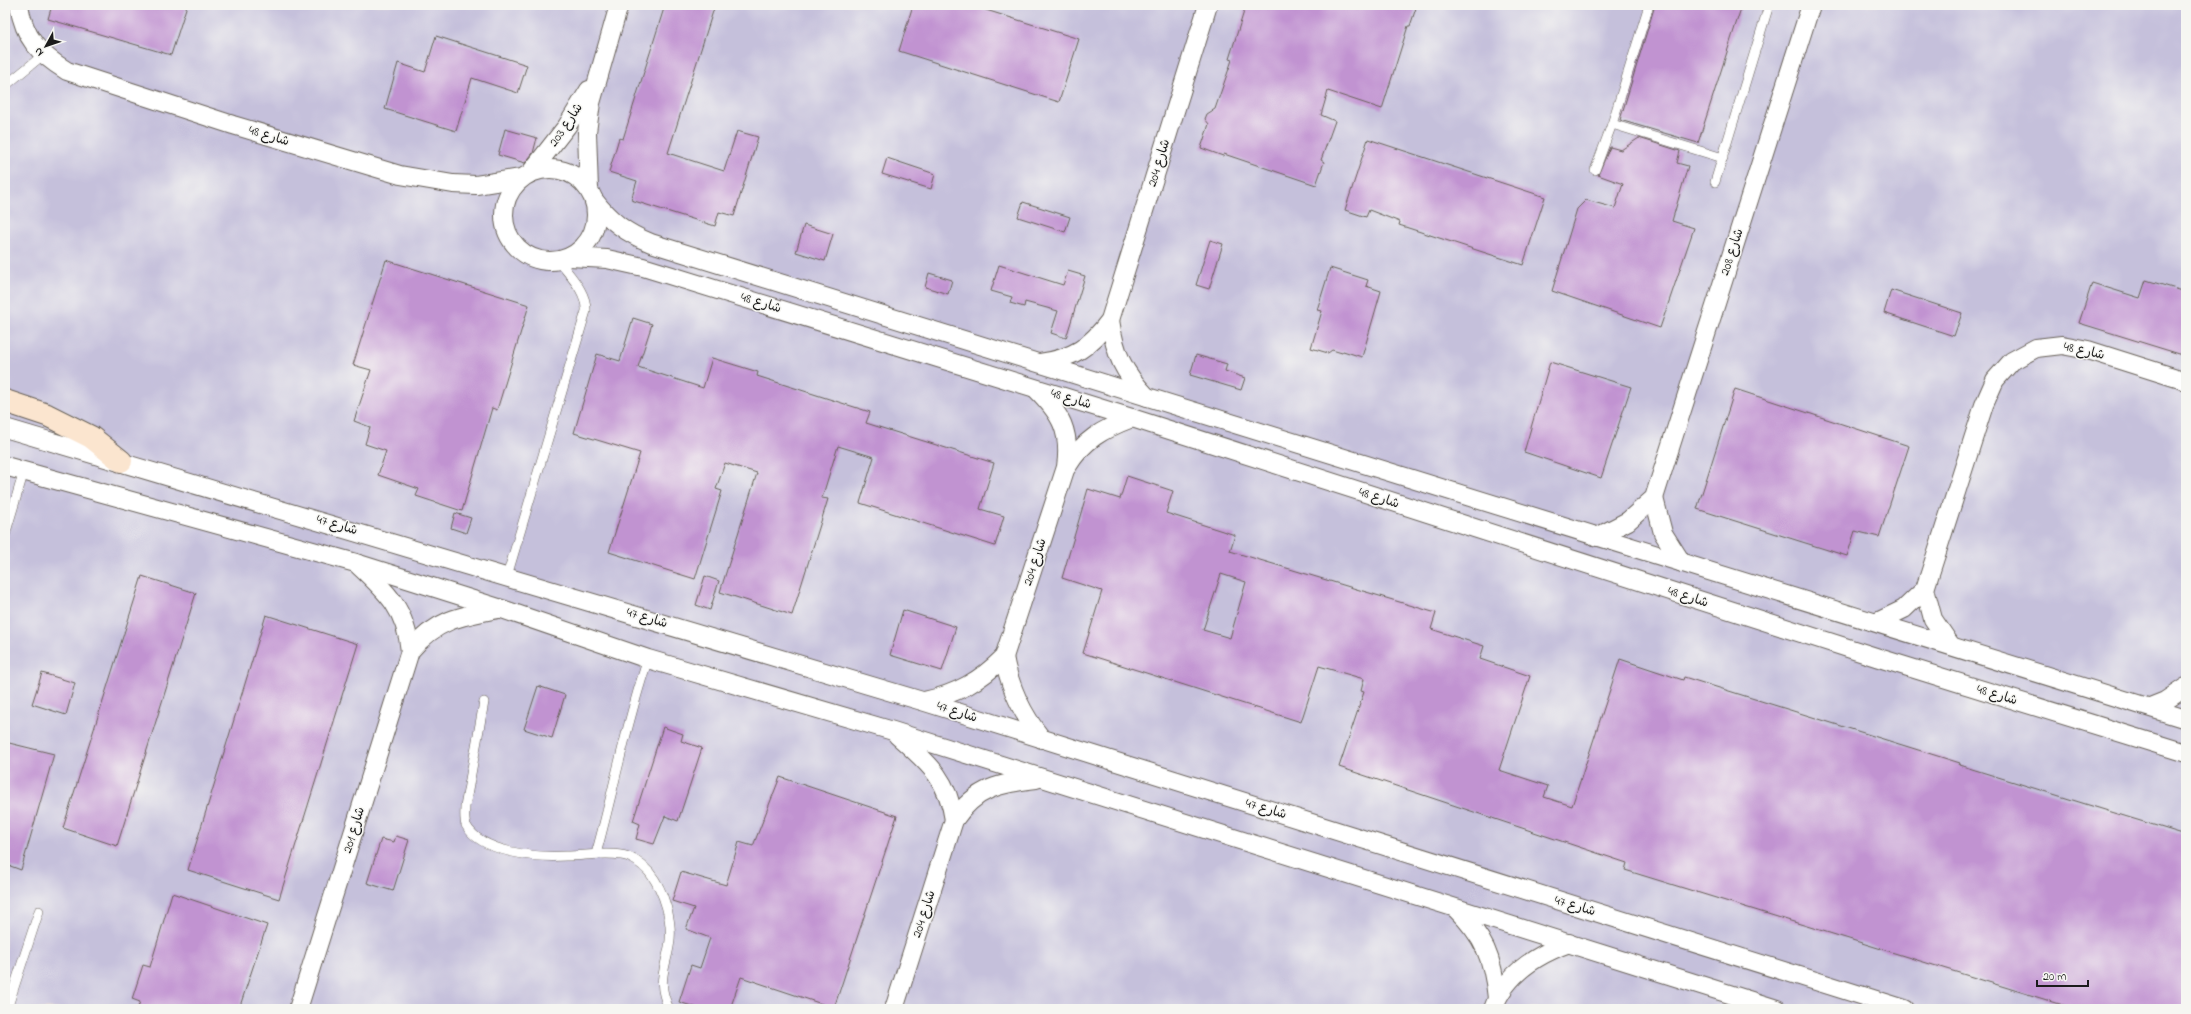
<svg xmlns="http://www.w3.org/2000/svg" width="2191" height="1014" viewBox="0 0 2191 1014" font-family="'Indie Flower','Playpen Sans Arabic',sans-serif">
<rect width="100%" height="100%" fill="#f6f6f2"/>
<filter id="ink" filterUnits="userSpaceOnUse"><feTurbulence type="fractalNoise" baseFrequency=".025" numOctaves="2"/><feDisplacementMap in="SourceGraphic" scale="8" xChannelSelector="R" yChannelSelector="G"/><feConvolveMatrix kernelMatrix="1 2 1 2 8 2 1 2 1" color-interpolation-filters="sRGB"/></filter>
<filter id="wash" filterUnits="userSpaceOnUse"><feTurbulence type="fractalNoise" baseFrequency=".012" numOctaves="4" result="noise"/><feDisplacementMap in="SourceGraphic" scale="16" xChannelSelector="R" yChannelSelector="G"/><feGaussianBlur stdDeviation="0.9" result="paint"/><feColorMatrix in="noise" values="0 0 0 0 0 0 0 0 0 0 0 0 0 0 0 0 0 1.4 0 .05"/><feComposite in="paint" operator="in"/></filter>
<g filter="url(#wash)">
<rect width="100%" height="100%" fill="#f4e1ca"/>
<rect fill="#c5c0db" x="5" y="5" width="2181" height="1004"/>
<g id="blocks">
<g fill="#c193d1" fill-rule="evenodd">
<polygon points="52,5 187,5 171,55 48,19"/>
<polygon points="665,5 715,5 668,153 724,171 737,131 758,137 734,216 719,212 715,226 631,200 637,181 609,172 619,138 623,139"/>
<polygon points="913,5 970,5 1079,39 1059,102 899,51"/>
<polygon points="1246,5 1417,5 1410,26 1408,26 1382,109 1328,91 1321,115 1335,121 1321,160 1324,162 1316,185 1224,154 1223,156 1201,148 1209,124 1205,119 1207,114 1215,109 1232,60 1229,59"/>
<polygon points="1655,5 1742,5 1698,143 1620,120"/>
<polygon points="436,36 527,65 518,93 472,78 456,131 385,109 398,63 425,72"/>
<polygon points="505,129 537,138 533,153 525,163 498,155"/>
<polygon points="1639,138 1680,151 1677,163 1688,166 1672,221 1694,228 1660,328 1552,291 1577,209 1586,200 1615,208 1623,184 1598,175 1610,147 1621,150"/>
<polygon points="1368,139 1545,197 1523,265 1399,225 1400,222 1369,210 1366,217 1345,210"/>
<polygon points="887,158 935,174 931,189 882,174"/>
<polygon points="1023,202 1070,217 1065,232 1018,217"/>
<polygon points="804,225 833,234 825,261 796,252"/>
<polygon points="1210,240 1223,244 1209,289 1196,285"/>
<polygon points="386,260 529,305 497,410 492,408 462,511 416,496 419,489 378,475 386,451 365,444 370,427 354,421 371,370 353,365"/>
<polygon points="999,265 1063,285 1068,271 1085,276 1066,338 1051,333 1058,311 1025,302 1024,307 1010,303 1012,297 991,291"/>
<polygon points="1330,268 1368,280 1366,286 1381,291 1362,357 1343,351 1342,353 1332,350 1328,353 1311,348 1322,311 1317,310"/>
<polygon points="929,273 952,280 948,294 925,287"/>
<polygon points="2146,280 2186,292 2186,356 2079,323 2092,283 2140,298"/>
<polygon points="1891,290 1962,313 1954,336 1884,313"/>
<polygon points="633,318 652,324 638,367 703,388 712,358 758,372 757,376 870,412 866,423 994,463 980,509 1004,516 995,546 860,503 874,457 838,446 822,498 828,499 792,615 720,592 757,473 725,463 716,489 722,491 695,579 609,552 640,453 574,433 597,354 620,361"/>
<polygon points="1196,355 1227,364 1225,371 1245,378 1241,390 1190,375"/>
<polygon points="1550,362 1631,387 1601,478 1524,452"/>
<polygon points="1735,389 1909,446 1879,537 1855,531 1847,556 1697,509"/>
<path d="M1127 476 1173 491 1166 513 1235 535 1230 551 1436 613 1431 629 1484 646 1480 659 1530 676 1499 770 1548 786 1544 797 1572 806 1620 659 1683 680 1684 677 1960 763 1959 765 2186 835V1009H2076L1625 870 1627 863 1339 767 1364 692 1361 691 1364 679 1319 666 1301 722 1083 653 1102 591 1062 578 1088 489 1120 499ZM1221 574 1246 582 1230 638 1203 630Z"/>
<polygon points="455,513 471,518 466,533 451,528"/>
<polygon points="142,576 196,593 117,846 63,828"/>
<polygon points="705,576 719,581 710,610 696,605"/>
<polygon points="903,610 956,627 942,671 890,655"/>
<polygon points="266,615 358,644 279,899 188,870"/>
<polygon points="42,673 75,683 66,715 32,704"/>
<polygon points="538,686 565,695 552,738 524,729"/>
<polygon points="663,727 683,734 681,741 702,748 678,821 665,816 654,844 636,839 640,824 633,821"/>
<polygon points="5,742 54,754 21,870 5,864"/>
<polygon points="780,777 897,816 834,1008 741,977 730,1009 701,1009 679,1002 691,965 700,968 710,938 686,929 694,908 672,901 681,872 726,885 739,842 753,846"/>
<polygon points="396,836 409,840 393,891 367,883 381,839 394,842"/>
<polygon points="172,893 267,925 239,1009 137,1009 140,1002 132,999 143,965 150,967"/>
</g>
</g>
</g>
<g filter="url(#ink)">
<use href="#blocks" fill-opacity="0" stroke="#686159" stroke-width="1"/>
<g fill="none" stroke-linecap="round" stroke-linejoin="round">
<defs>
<g id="lane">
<polyline points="5,86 43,55"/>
<polyline points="1612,124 1723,158"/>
<polyline points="1595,170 1612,124 1649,5"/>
<polyline points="1715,182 1769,5"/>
<polyline points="5,535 24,471"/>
<path d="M507 576 586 311C587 292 570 276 559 261"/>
<path d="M484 702 465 807C465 812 464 820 466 825 481 853 538 858 566 856 584 856 603 852 621 855 631 856 642 864 649 872 664 890 674 923 669 947 664 973 657 982 669 1009"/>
<path d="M596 854C614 789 626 723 648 659"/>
<polyline points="7,1009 39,911"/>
</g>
<g id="street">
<path d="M19 5C24 38 39 54 67 71L233 125 400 175 453 184 476 185 521 178"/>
<circle cx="550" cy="215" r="46"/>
<polyline points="531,172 567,126 589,90"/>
<polyline points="589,190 587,132 591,103 619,5"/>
<path d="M594 200C610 221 626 233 651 243L2186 719"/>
<polyline points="570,257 607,259 643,267 1132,418 1879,658 2186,753"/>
<path d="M1110 320C1115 354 1123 372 1147 397"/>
<path d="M1040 363C1074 358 1090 347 1110 320L1208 5"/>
<polyline points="5,428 922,701 1905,1009"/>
<polyline points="5,466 356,563 502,609 648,659 893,731 1777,1009"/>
<path d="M1067 467C1083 440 1103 429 1132 418"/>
<polyline points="1654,498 1663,533 1682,563"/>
<polyline points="1597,537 1628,521 1654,498 1811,5"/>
<path d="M359 566C388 593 406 610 410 651"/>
<polyline points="1925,589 1933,619 1950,644"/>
<polyline points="1877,622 1904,609 1925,589 1984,405 1995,380 2012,361 2036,348 2062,345 2088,350 2186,381"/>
<path d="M1004 657C1010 689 1022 714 1042 739"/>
<path d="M924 701C957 694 980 681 1004 657L1066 467C1071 431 1061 414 1036 389"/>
<polyline points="2150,707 2165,701 2186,687"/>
<path d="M897 735C927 762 948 778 954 820"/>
<path d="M1456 909C1484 937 1493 958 1497 998"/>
<path d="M298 1009 410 651C436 620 459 616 498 609"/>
<path d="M894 1009 954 820C977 787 999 784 1036 779"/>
<path d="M1493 1009C1505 974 1536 955 1569 943"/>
</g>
<polyline id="secondary" points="5,401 47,415 91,437 121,461"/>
</defs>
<use href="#lane" stroke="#686159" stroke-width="10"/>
<use href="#street" stroke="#686159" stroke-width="20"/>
<use href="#secondary" stroke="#686159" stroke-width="24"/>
<use href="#lane" stroke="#fff" stroke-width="9"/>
<use href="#street" stroke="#fff" stroke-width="18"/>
<use href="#secondary" stroke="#fbe5cf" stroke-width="22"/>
</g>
</g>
<g text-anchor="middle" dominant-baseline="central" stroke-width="3" stroke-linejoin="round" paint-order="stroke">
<g font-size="13" fill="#1c1c1c" stroke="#f6f6f2">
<text transform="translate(566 125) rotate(-56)">شارع 203</text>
<text transform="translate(269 136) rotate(17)">شارع 48</text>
<text transform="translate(1159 163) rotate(-73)">شارع 204</text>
<text transform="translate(1732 252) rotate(-72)">شارع 208</text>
<text transform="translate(761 303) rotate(17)">شارع 48</text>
<text transform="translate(2084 351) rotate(13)">شارع 48</text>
<text transform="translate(1071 399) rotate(17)">شارع 48</text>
<text transform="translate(1379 498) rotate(18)">شارع 48</text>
<text transform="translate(337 525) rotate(17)">شارع 47</text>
<text transform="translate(1035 562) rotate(-72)">شارع 204</text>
<text transform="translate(1688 597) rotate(18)">شارع 48</text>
<text transform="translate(647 618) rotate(17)">شارع 47</text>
<text transform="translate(1997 695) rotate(17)">شارع 48</text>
<text transform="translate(957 712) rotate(18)">شارع 47</text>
<text transform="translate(1266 809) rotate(17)">شارع 47</text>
<text transform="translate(354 830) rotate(-73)">شارع 201</text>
<text transform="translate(1575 906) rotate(17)">شارع 47</text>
<text transform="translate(924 914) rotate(-72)">شارع 204</text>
</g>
</g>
<rect width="2191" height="1014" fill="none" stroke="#f6f6f2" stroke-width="20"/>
<g transform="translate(46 46) rotate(230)" stroke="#f6f6f2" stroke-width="3" paint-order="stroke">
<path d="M0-3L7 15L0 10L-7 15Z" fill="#1c1c1c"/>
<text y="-6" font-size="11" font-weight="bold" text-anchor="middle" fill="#1c1c1c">N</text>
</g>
<path d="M2037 980v6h51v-6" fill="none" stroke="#1c1c1c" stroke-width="2"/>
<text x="2043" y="980" font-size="12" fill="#1c1c1c" stroke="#f6f6f2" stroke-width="3" paint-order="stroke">20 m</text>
</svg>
